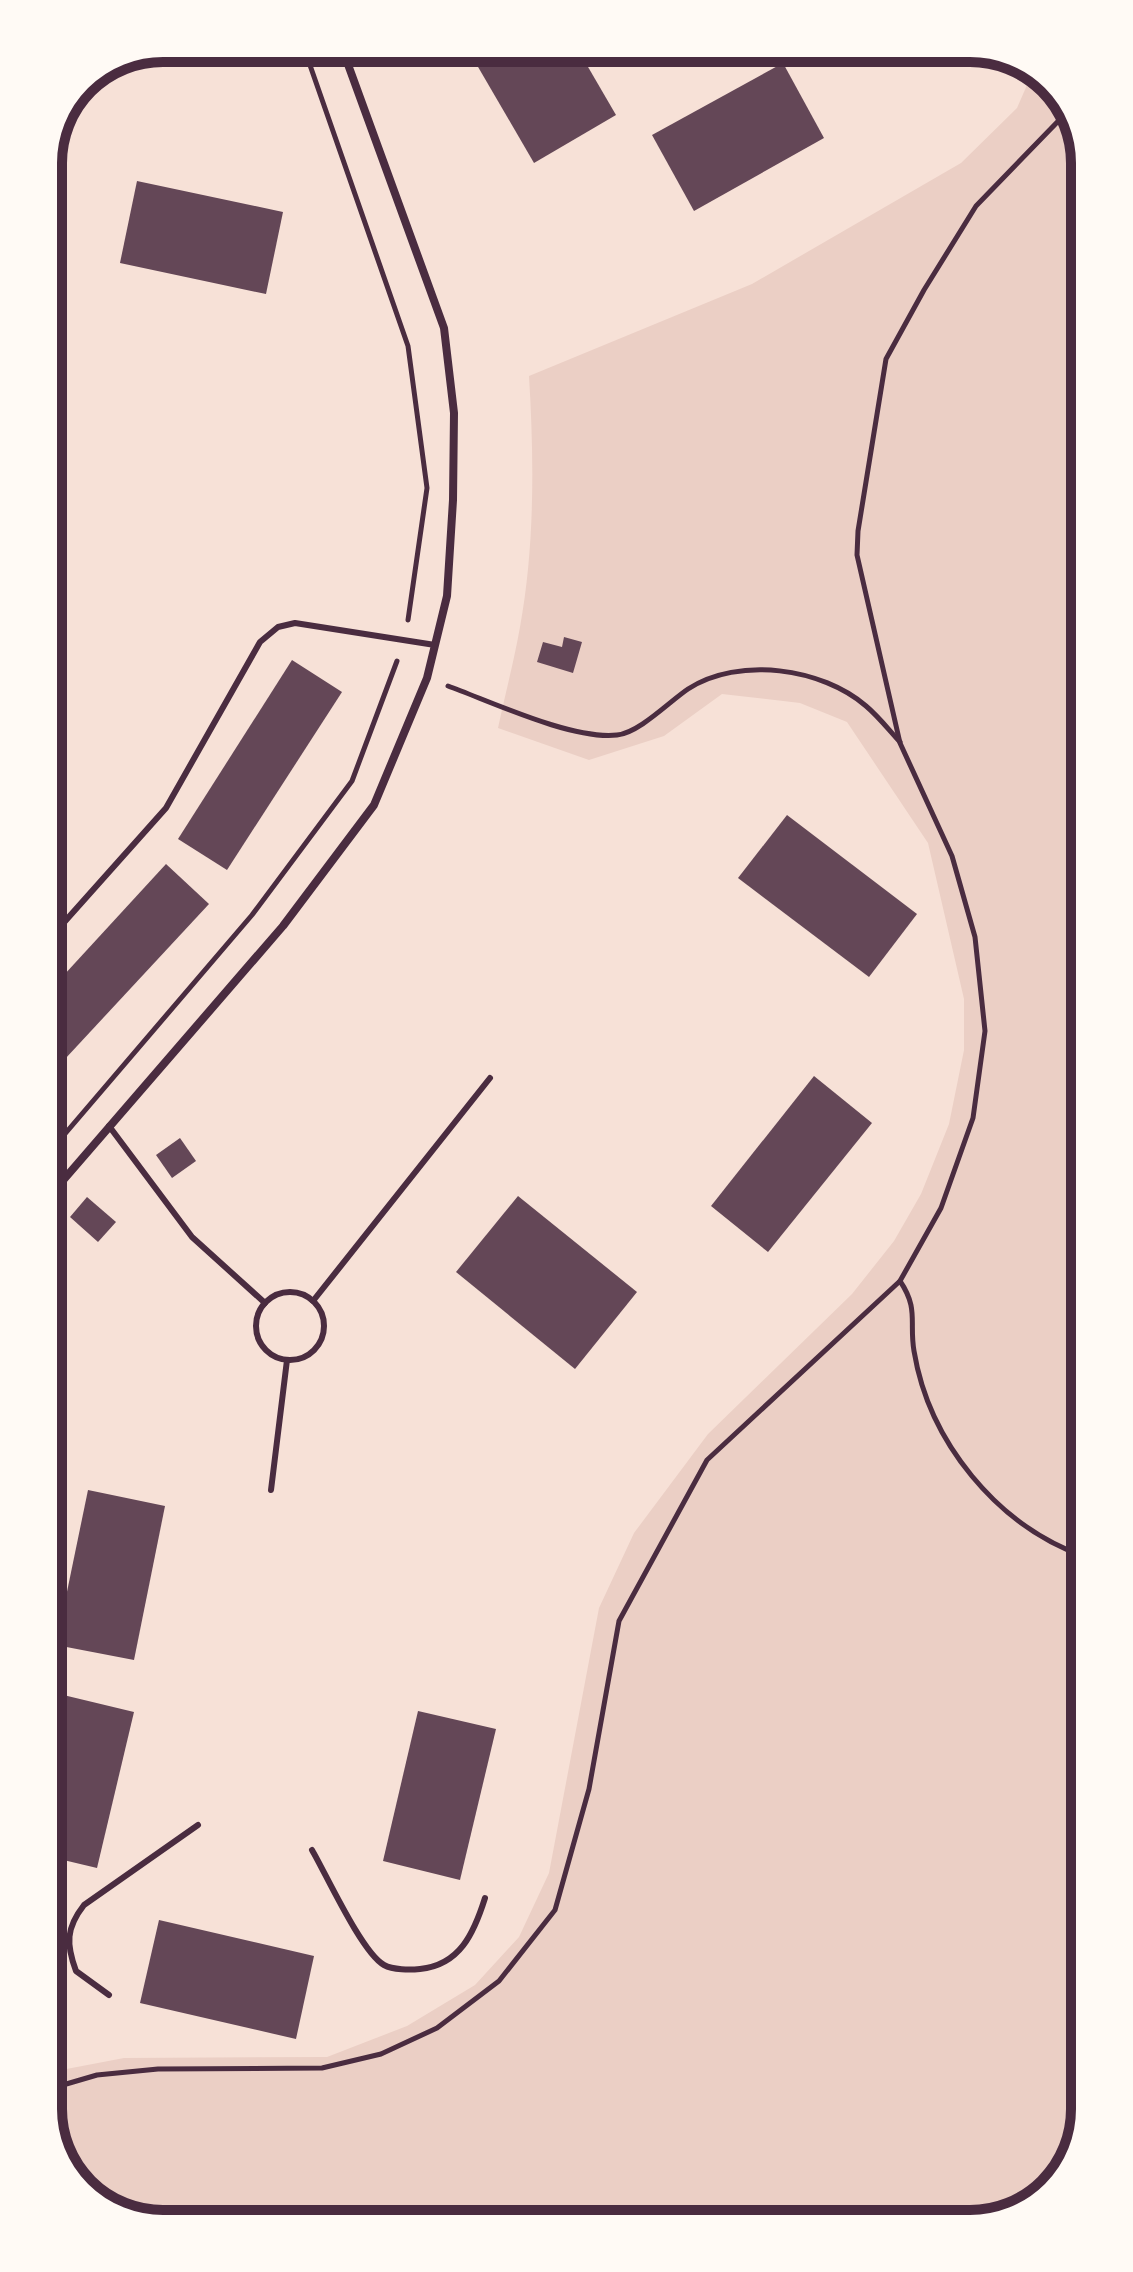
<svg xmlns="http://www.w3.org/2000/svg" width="1133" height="2272" viewBox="0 0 1133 2272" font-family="'Roboto Serif',serif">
<rect width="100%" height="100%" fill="#f7e1d7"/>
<path fill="#ebcfc5" d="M1034 69 1076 119 1085 2110 1065 2173 1014 2215 155 2224 93 2201 57 2153 56 2071 124 2058 327 2057 407 2026 475 1985 519 1937 549 1873 599 1608 634 1533 708 1434 852 1294 894 1241 921 1194 949 1124 964 1050V999L928 843 847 722 800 703 722 694 664 736 589 760 498 728C505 695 514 661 520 627 535 545 534 458 529 376L752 284 961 163 1017 108Z"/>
<g fill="#644757">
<polygon points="467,48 577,48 616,115 534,163"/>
<polygon points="783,63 824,138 694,211 652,135"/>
<polygon points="137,181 283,212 266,294 120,263"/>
<polygon points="564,637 582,642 573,673 537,662 543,642 562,647"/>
<polygon points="292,660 342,692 227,870 178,839"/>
<polygon points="787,815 917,914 869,977 738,878"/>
<polygon points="166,864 209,904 52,1073 52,988"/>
<polygon points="814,1076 872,1123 768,1252 711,1206"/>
<polygon points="180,1138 196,1161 172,1178 156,1155"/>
<polygon points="518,1196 637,1292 575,1369 456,1272"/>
<polygon points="87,1197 116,1222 98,1242 70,1217"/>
<polygon points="88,1490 165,1506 134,1660 56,1645"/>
<polygon points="55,1693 134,1712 97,1868 55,1858"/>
<polygon points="418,1711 496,1729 460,1880 383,1861"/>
<polygon points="159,1920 314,1956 296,2039 140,2003"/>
</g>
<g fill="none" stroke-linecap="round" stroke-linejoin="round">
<g stroke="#4a2c40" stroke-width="5">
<polyline points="304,48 408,346 427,488 408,620"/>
<path d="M448 686C492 702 572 740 617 735 639 733 670 701 688 689 739 656 822 668 866 706 878 716 889 730 900 742"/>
<polyline points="52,1149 252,915 352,781 397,661"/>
<path d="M900 1281C919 1309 909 1322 914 1351 929 1442 997 1525 1083 1556"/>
<polyline points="56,2087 97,2075 158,2069 322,2068 381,2054 437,2028 499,1981 555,1910 589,1789 619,1621 707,1460 900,1281 941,1208 973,1118 985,1031 975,937 952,856 900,743 857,555 858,531 886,359 924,290 976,206 1069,110"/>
</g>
<g stroke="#4a2c40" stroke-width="6">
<polyline points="349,66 376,48"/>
<polyline points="51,937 166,808 260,642 278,627 295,623 435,645"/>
<polyline points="109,1126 192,1237 265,1303"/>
<circle cx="290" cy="1326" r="34"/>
<polyline points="313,1301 490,1078"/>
<polyline points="271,1490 287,1360"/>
<path d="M312 1850C326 1874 362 1953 384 1965 393 1970 410 1970 420 1969 460 1965 474 1933 485 1898"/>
<path d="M109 1995 76 1971C66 1944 66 1928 84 1905L198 1825"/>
</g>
<polyline stroke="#4a2c40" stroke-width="8" points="53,1192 283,926 374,805 427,678 447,596 453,500 454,413 444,328 342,48"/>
</g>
<path d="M0 0H1133V2272H0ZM163 62H970A101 101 0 0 1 1071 163V2109A101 101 0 0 1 970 2210H163A101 101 0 0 1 62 2109V163A101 101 0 0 1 163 62Z" fill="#fffaf5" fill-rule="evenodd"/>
<path fill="none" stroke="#4a2c40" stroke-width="10" d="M163 62H970A101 101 0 0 1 1071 163V2109A101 101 0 0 1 970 2210H163A101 101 0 0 1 62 2109V163A101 101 0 0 1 163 62Z"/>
</svg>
